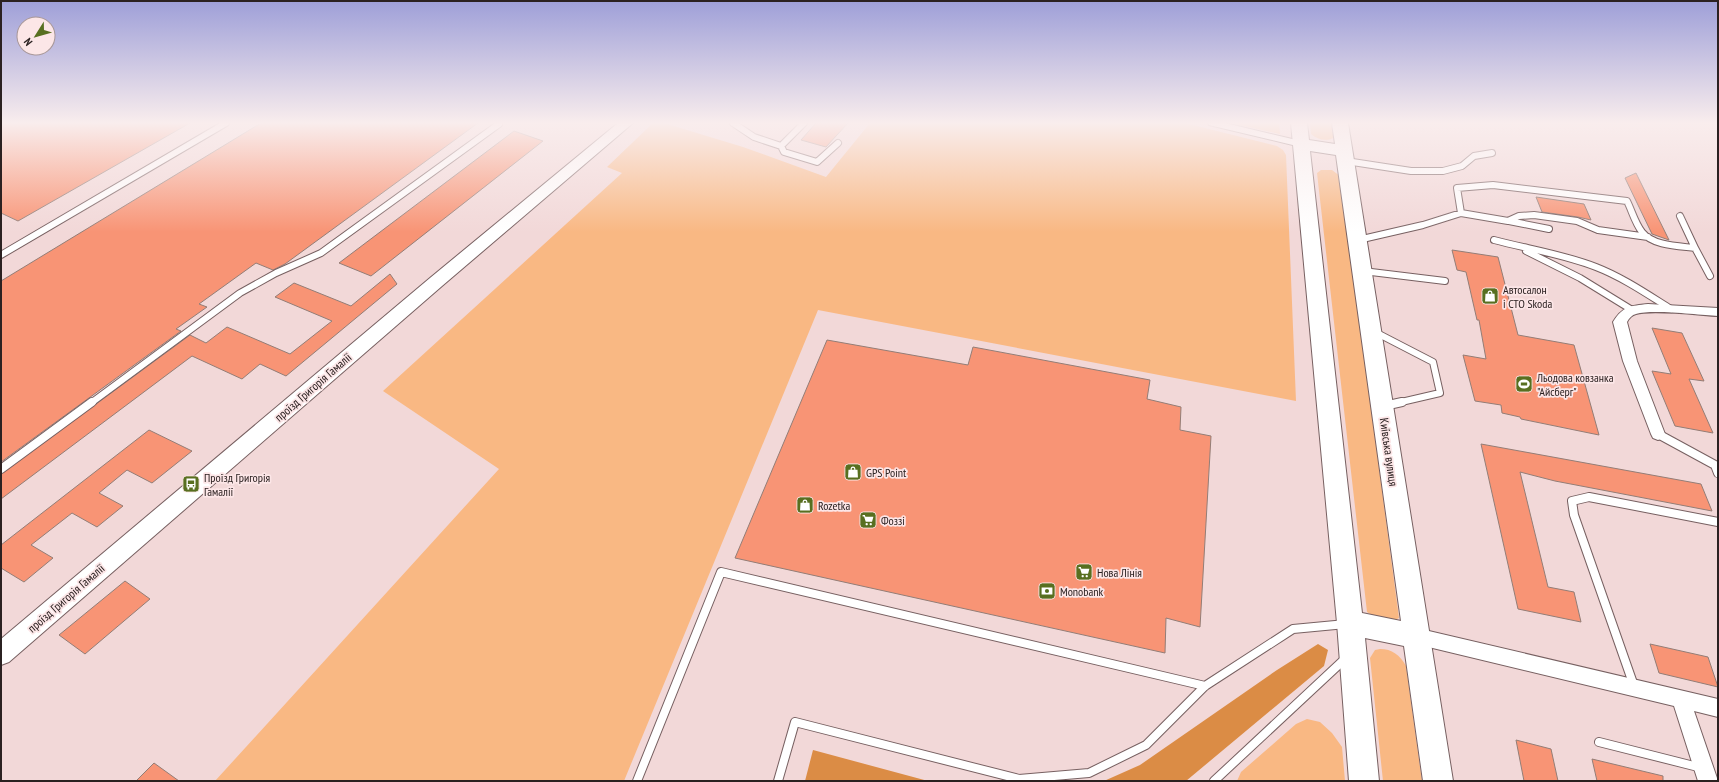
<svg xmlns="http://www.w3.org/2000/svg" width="1719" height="782" viewBox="0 0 1719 782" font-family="'PT Sans Narrow',sans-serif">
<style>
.green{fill:#f9b883}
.forest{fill:#db8c45}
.building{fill:#f89475;stroke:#937d76}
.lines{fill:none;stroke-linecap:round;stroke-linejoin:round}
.lane-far1-casing{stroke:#776061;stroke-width:8}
.lane-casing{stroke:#776061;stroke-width:10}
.street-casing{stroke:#776061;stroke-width:2}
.secondary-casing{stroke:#776061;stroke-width:2}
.primary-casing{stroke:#776061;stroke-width:2}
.lane-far1{stroke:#fff;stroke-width:6}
.lane{stroke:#fff;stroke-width:8}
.street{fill:#fff;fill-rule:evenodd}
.secondary{fill:#fff;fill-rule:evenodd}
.primary{fill:#fff;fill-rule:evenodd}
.labels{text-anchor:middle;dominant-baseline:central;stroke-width:3.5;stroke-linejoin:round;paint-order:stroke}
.poi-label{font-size:12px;fill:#2b2121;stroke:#fce6e7;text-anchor:start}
.street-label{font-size:12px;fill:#2b2121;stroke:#fce6e7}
</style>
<rect width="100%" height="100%" fill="#f2d8d8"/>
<path class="green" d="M653,123H664L743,147L826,177L870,123H1185L1277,146L1283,150L1286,155L1296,401L818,310L624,781H215L499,469L383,391L622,173L607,167Z
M1231,123H1279L1280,134Z
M1310,123H1333L1335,137C1327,142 1318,140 1311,134Z
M1321,170H1332L1340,176L1399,618C1390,623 1375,618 1367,612L1317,173Z
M1380,649C1392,649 1400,655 1406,666L1422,781H1383L1370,658L1375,650Z
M1307,719L1320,722L1332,733L1342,747L1345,781H1237L1241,772L1296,724Z"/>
<path class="forest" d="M1318,644L1328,650L1324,666L1186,781H1104L1140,765L1277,670Z
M813,750L928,781H805Z"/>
<path class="building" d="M1,123H190L18,221L1,213Z
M261,123H478L285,264L273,270L256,263L199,304L207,307L176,329L181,331L1,462V281Z
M816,123H848L826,147L801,140Z
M514,131L543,141L371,276L339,263Z
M1636,173L1669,240L1652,234L1625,178Z
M1536,197L1584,204L1591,220L1578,217L1542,212Z
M1452,250L1498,257L1518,335L1574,345L1599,435L1521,419L1520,417L1502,413L1501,405L1475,401L1463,355L1486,359L1479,320H1477L1466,272L1457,270Z
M390,274L397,284L286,376L260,364L242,379L192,356L1,499V474L190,335L206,343L227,327L290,354L332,321L275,297L294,283L351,306Z
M1652,328L1682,333L1704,381L1689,379L1713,433L1675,426L1652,371L1671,374Z
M827,340L968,365L973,347L1150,380L1147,399L1181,407L1180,430L1211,436L1200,627L1166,618L1165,653L735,558Z
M149,430L192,451L152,483L127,470L99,493L123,506L97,527L72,513L31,545L53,558L24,582L1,568V545Z
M1481,444L1701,484L1712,511L1555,481L1520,472L1548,587L1574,592L1581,622L1518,609Z
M125,581L150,599L85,654L59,635Z
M1650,644L1708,657L1718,687L1659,673Z
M1516,740L1551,749L1558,781H1524Z
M1592,759L1663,776V781H1597Z
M154,763L179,781H136Z"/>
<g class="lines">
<g class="lane-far1-casing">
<path id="lane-far1" d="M733,123L754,137L781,146L784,152L817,162L838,143
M781,146L804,123
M1346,161L1411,171H1443L1462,166L1474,156L1492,153
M1461,213L1508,221L1519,216L1534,215L1577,221L1598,230L1648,237
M1509,221L1549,229
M1358,240L1423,225L1461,213L1457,188L1493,185L1627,201C1632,211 1635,223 1642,232C1653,246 1679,246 1695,248L1680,216
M1494,240C1528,249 1563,254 1596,267C1622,277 1647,294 1671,309
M1695,248L1710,276
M1526,251L1580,278L1632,310
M1,255L226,123
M1363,271L1445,281
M1373,331L1433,362L1440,393L1397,403
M91,403L240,293L276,273L321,253L499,124"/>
</g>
<g class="lane-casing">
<path id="lane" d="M1384,406L1402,402
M1658,434L1715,465L1718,473
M1,469L92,402
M1634,686L1574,515L1572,501L1589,497L1718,522
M1599,742L1702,768
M637,781L721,572L1205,686
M778,781L795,722L1019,779L1089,773L1146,745L1205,686L1293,629L1346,624
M1214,781L1347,657"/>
</g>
<g class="street-casing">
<path id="street" d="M1208,123H1225L1305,142L1306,144L1301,147L1209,125Z
M1648,304L1718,308V316C1699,315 1652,309 1636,314C1632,315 1629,318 1627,322L1637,361L1665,434L1663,438L1658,440L1653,438L1651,434L1623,361L1613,322C1623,306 1630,306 1648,304Z
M1416,628L1718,699V717L1694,711L1718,781H1698L1674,706L1416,644L1410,642L1407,636L1410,630Z"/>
</g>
<g class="secondary-casing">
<path id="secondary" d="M618,123H633L442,286L9,662L1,665V639L430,278Z"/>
</g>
<g class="primary-casing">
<path id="primary" d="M1291,123H1307L1309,140L1335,144L1332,123H1348L1453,781H1423L1404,646L1365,638L1379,781H1349L1337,623ZM1310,151L1336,155L1401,621L1362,613Z"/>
</g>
<use href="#lane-far1" class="lane-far1"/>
<use href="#lane" class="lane"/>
<use href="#street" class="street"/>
<use href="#secondary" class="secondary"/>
<use href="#primary" class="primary"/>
</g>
<linearGradient id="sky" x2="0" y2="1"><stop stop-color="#9e9fd8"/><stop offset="0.53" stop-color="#f9eded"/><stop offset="1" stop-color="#f9eded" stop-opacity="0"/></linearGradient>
<rect width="1719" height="232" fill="url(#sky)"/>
<defs>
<g id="shop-square" transform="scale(0.9)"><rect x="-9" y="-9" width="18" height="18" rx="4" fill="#586f20" stroke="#fce6e7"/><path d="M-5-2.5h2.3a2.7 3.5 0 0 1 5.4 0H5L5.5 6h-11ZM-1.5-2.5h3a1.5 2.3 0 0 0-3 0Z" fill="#fff"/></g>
<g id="stadium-square" transform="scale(0.9)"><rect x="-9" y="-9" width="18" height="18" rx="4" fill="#586f20" stroke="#fce6e7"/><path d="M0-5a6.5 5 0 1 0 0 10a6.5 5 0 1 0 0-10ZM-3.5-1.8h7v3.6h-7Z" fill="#fff"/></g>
<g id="bus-square" transform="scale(0.9)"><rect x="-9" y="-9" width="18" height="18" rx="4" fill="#586f20" stroke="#fce6e7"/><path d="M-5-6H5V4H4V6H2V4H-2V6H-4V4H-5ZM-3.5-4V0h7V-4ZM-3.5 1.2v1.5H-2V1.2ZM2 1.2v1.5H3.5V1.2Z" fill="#fff"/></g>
<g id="supermarket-square" transform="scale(0.9)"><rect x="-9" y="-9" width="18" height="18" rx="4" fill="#586f20" stroke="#fce6e7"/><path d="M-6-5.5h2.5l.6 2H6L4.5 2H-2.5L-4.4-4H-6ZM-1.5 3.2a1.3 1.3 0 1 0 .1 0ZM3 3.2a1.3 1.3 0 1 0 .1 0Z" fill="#fff"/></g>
<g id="bank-square" transform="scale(0.9)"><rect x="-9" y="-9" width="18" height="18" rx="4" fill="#586f20" stroke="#fce6e7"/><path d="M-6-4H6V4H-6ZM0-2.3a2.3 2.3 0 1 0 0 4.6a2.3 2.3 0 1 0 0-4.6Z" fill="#fff"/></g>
</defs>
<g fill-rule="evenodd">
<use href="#shop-square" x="1490" y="296"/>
<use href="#stadium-square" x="1524" y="384"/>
<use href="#shop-square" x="853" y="472"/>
<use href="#bus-square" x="191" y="484"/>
<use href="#shop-square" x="805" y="505"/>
<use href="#supermarket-square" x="868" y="520"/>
<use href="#supermarket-square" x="1084" y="572"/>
<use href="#bank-square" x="1047" y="591"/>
</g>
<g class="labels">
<g class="poi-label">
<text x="1503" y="289">Автосалон<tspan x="1503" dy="14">і СТО Skoda</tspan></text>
<text x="1537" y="377">Льодова ковзанка<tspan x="1537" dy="14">"Айсберг"</tspan></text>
<text x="866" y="472">GPS Point</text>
<text x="204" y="477">Проїзд Григорія<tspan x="204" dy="14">Гамалії</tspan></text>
<text x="818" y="505">Rozetka</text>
<text x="881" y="520">Фоззі</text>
<text x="1097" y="572">Нова Лінія</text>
<text x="1060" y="591">Monobank</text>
</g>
<g class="street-label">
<text transform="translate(313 387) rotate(-41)">проїзд Григорія Гамалії</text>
<text transform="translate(1389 452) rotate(82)">Київська вулиця</text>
<text transform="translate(66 598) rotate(-41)">проїзд Григорія Гамалії</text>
</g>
</g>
<rect width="1719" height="782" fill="none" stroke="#2b2121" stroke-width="4"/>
<g transform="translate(36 36) rotate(233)"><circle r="19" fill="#fce6e7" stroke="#a89798"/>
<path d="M0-3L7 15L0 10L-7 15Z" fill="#586f20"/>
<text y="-6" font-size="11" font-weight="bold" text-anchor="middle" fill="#2b2121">N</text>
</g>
</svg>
